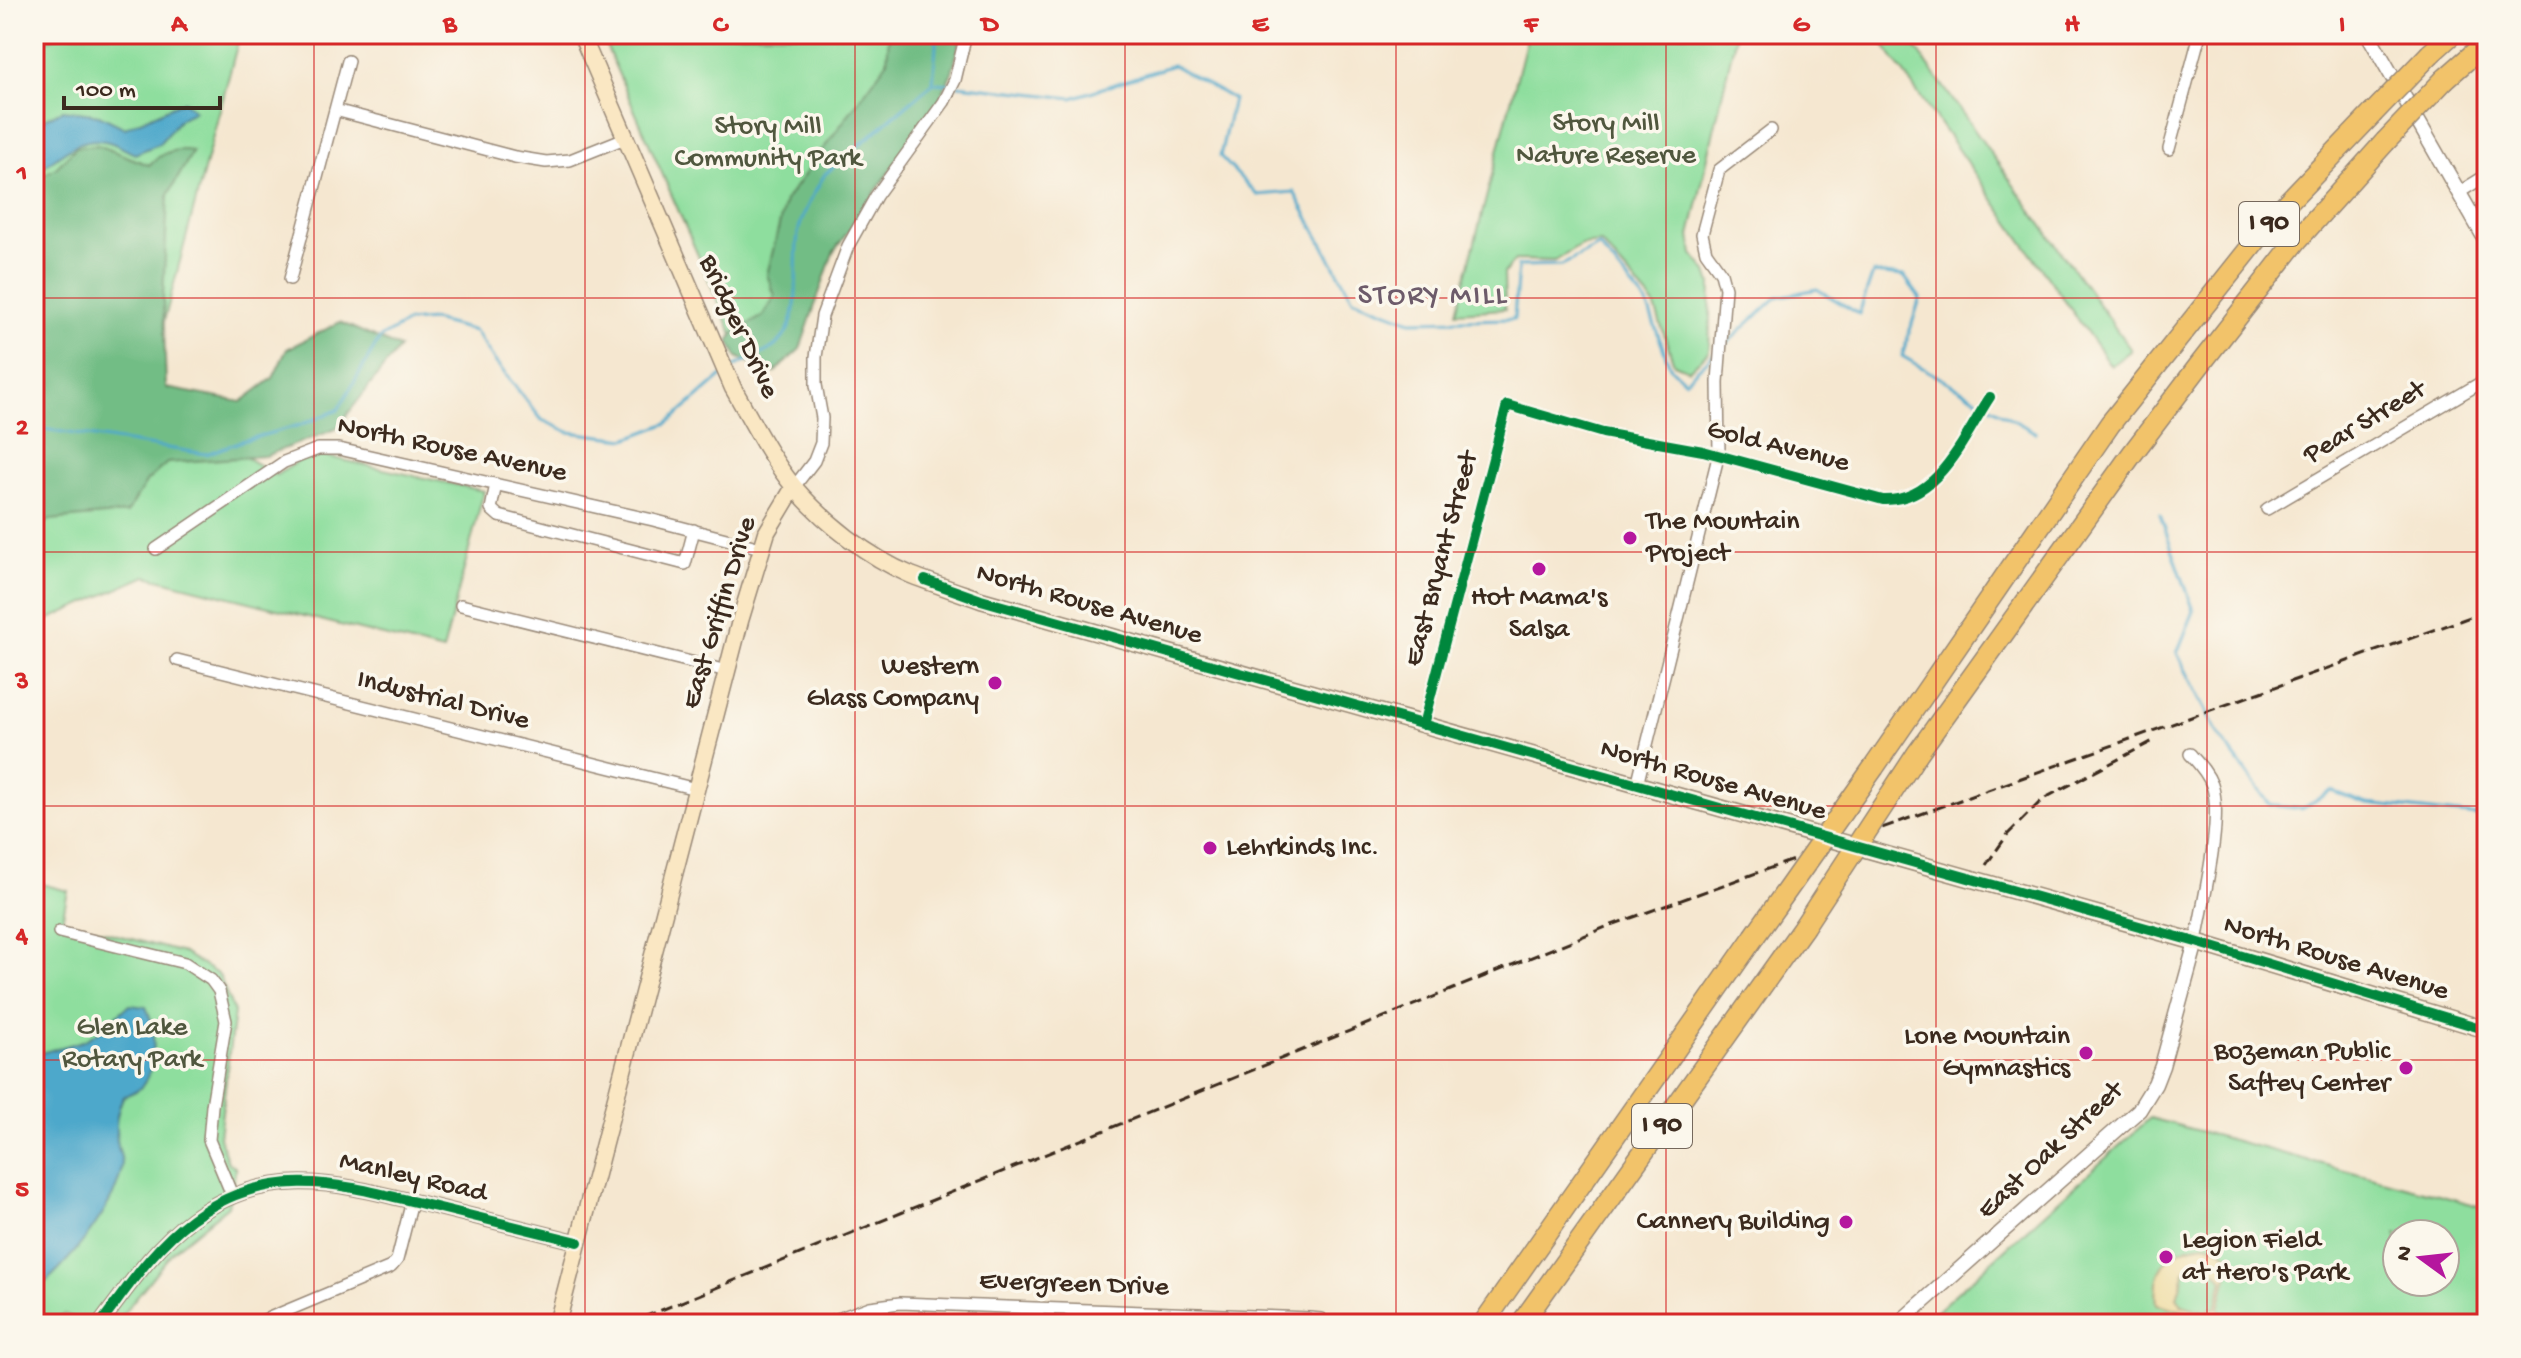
<svg xmlns="http://www.w3.org/2000/svg" width="2521" height="1358" viewBox="0 0 2521 1358" font-family="'Gochi Hand',sans-serif">
<style>
.green{fill:#8ede9e;stroke:#64845e;stroke-width:2;fill-rule:evenodd}
.forest{fill:#72bd85;stroke:#567452;stroke-width:2}
.sand{fill:#eeda9e;stroke:#94825e;stroke-width:2;fill-rule:evenodd}
.water{fill:#4da8cb;stroke:#446974;stroke-width:2}
.lines{fill:none;stroke-linecap:round;stroke-linejoin:round}
.stream{stroke:#4da8cb;stroke-width:3}
.minor-casing{stroke:#988877;stroke-width:14}
.tertiary-casing{stroke:#988877;stroke-width:17}
.secondary-casing{stroke:#988877;stroke-width:19}
.motorway-casing{stroke:#988877;stroke-width:23}
.minor{stroke:#fff;stroke-width:11}
.tertiary{stroke:#fff;stroke-width:14}
.secondary{stroke:#fae7c3;stroke-width:16}
.motorway{stroke:#f2c36a;stroke-width:20}
.rail{stroke:#3b2a1e;stroke-width:3;stroke-dasharray:12 6;stroke-linecap:butt}
.motorway-bridge-casing{stroke:#988877;stroke-width:23;stroke-linecap:butt}
.motorway-bridge{stroke:#f2c36a;stroke-width:20}
.cycleway-casing{stroke:#fbf7ec;stroke-width:15}
.cycleway{stroke:#00873e;stroke-width:10}
.grid{fill:none;stroke:#d62828;stroke-width:2;stroke-opacity:0.55}
.poi-dot{fill:#b5179e;stroke:#fbf7ec;stroke-width:3}
.labels{text-anchor:middle;dominant-baseline:central;stroke-width:7;stroke-linejoin:round;paint-order:stroke}
.shield{fill:#fbf7ec;stroke:#75685c;stroke-width:2}
.shield-label{font-size:26px;font-weight:bold;fill:#3b2a1e}
.park-label{font-size:28px;fill:#50573e;stroke:#fbf7ec}
.street-label{font-size:28px;fill:#3b2a1e;stroke:#fbf7ec}
.poi-label{font-size:28px;fill:#3b2a1e;stroke:#fbf7ec;text-anchor:end}
.neighbourhood-label{font-size:30px;letter-spacing:2px;fill:#6d5b6a;stroke:#fbf7ec}
.neatline{fill:none;stroke:#d62828;stroke-width:3}
.grid-label{font-size:26px;text-anchor:middle;font-weight:bold;fill:#d62828}
</style>
<rect width="100%" height="100%" fill="#fbf7ec"/>
<filter id="ink" filterUnits="userSpaceOnUse"><feTurbulence type="fractalNoise" baseFrequency=".0125" numOctaves="2"/><feDisplacementMap in="SourceGraphic" scale="16" xChannelSelector="R" yChannelSelector="G"/><feConvolveMatrix kernelMatrix="1 2 1 2 8 2 1 2 1" color-interpolation-filters="sRGB"/></filter>
<filter id="wash" filterUnits="userSpaceOnUse"><feTurbulence type="fractalNoise" baseFrequency=".006" numOctaves="4" result="noise"/><feDisplacementMap in="SourceGraphic" scale="32" xChannelSelector="R" yChannelSelector="G"/><feGaussianBlur stdDeviation="1.8" result="paint"/><feColorMatrix in="noise" values="0 0 0 0 0 0 0 0 0 0 0 0 0 0 0 0 0 1.4 0 .05"/><feComposite in="paint" operator="in"/></filter>
<g filter="url(#wash)">
<rect width="100%" height="100%" fill="#f5e7d0"/>
<path class="green" d="M65,34H240L144,397L276,475L301,460L324,456L484,491L443,651L146,576L34,626V44Z
M601,34H954L937,95L739,349Z
M1528,34H1736L1690,236L1693,254L1707,272L1711,284L1709,351L1689,370L1674,364L1654,304L1601,243L1581,245L1555,261L1515,260L1504,273L1505,309L1457,312Z
M1876,34H1906L2131,350L2111,366Z
M34,882L68,891L62,920L183,953L219,975L234,1012L219,1137L228,1162L236,1168L228,1206L174,1250L115,1324H80L78,1320L64,1314L41,1324H34Z
M2150,1118L2487,1208V1324H1922ZM2397,1234H2445V1282H2397Z"/>
<path class="forest" d="M889,34H962L952,72L940,99L833,253L800,349L774,373L737,357L729,341L735,332L763,316L775,296L767,275L785,201L887,62Z
M98,145L149,165C162,152 175,148 193,151L168,195L163,297L166,388L241,402L273,378L287,349L340,322L399,348L336,429L265,456L167,463L147,481L127,513L50,520L34,530V181L57,167L76,147Z"/>
<path class="sand" d="M2205,1244L2220,1248L2232,1257L2219,1308L2222,1312L2217,1322L2208,1321L2207,1317L2157,1304C2153,1267 2168,1248 2205,1244ZM2191,1265L2218,1273L2223,1280L2216,1308H2210L2207,1312L2182,1305L2177,1297L2185,1270Z"/>
<path class="water" d="M184,101L195,111L180,119L159,144L135,154C125,150 114,142 104,141C76,135 57,161 34,172V124L63,110L99,115L125,128Z
M129,1005L146,1007C156,1027 158,1070 140,1088C137,1092 128,1094 123,1097C116,1114 114,1127 118,1146C119,1151 122,1159 122,1164C120,1202 64,1271 34,1291V1055L83,1041L100,1031Z"/>
<g class="lines">
<path class="stream" d="M933,83L951,84
M958,85L1072,98L1173,65L1233,99L1220,156L1257,195L1294,192L1353,299L1411,321L1514,319L1518,266L1562,265L1599,246L1647,304L1670,367L1685,381L1715,353
M1724,346L1777,297L1817,289L1859,314L1873,273L1904,276L1920,298L1902,356L2036,433
M731,369C747,358 771,354 783,338C805,308 791,263 799,229C804,210 815,191 825,174L933,83L937,34
M34,432L43,429L206,454L242,441L300,425L338,410L380,338L408,322L433,320L475,331L494,360L542,420L569,432L626,439L668,423L722,376
M2160,515L2194,611L2177,653L2218,734L2270,805L2301,809L2331,791L2367,804L2487,817"/>
</g>
</g>
<g filter="url(#ink)">
<g class="lines">
<g class="minor-casing">
<path id="minor" d="M335,110L515,157L546,162L570,160L625,138
M2169,149L2200,34
M2458,193L2487,175
M290,279L348,61
M496,484L491,509L499,516L685,564L694,530
M794,487L814,461L821,443L822,418L816,385V357L822,316L848,246L876,196L944,102L955,80L966,34
M2267,509L2487,379
M156,549L284,462L318,449H339L653,520L761,548
M461,605L727,671
M177,660L696,789
M1423,725L1507,405L1603,433L1703,451L1883,500C1939,502 1964,436 1990,397
M2190,754C2198,763 2207,772 2212,785C2224,818 2202,905 2196,942
M1637,785L1719,453L1718,382L1725,288L1721,273L1706,252L1702,234L1719,170L1771,130
M59,932L185,963L211,980L219,991L226,1021L212,1106L209,1140L232,1195
M255,1324L391,1267L397,1260L412,1201
M824,1324L870,1307L900,1303L1309,1318L1321,1319V1324"/>
</g>
<g class="tertiary-casing">
<path id="tertiary" d="M2368,34L2487,242
M100,1324C128,1287 154,1247 192,1219C274,1160 347,1186 436,1207C483,1219 531,1230 578,1242
M1898,1324L2139,1110L2155,1084L2162,1066L2196,942"/>
</g>
<g class="secondary-casing">
<path id="secondary" d="M581,34L733,388C752,421 770,458 794,487C825,523 868,557 911,575C934,584 958,592 981,600L2196,942L2487,1030
M557,1324L740,621L767,532L794,487"/>
</g>
<g class="motorway-casing">
<path id="motorway" d="M2430,54L2452,34
M2445,79L2487,42
M1917,754L2132,454L2198,367L2298,239L2385,142
M1874,767L2110,424L2282,208L2372,114
M1483,1324L1754,937
M1521,1324L1803,928"/>
</g>
<use href="#minor" class="minor"/>
<use href="#tertiary" class="tertiary"/>
<use href="#secondary" class="secondary"/>
<use href="#motorway" class="motorway"/>
<path class="rail" d="M1986,865L2008,834L2043,799L2153,741
M627,1324L1606,927L2487,611"/>
<g class="motorway-bridge-casing">
<path id="motorway-bridge" d="M2372,114L2430,54
M2385,142L2445,79
M1803,928L1917,754
M1754,937L1874,767"/>
</g>
<use href="#motorway-bridge" class="motorway-bridge"/>
<g class="cycleway-casing">
<path id="cycleway" d="M925,580L981,600L2196,942L2487,1030
M1423,725L1507,405L1603,433L1703,451L1883,500C1939,502 1964,436 1990,397
M100,1324C128,1287 154,1247 192,1219C274,1160 347,1186 436,1207C483,1219 531,1230 578,1242"/>
</g>
<use href="#cycleway" class="cycleway"/>
</g>
</g>
<path class="grid" d="M314,34V1324M585,34V1324M855,34V1324M1125,34V1324M1396,34V1324M1666,34V1324M1936,34V1324M2207,34V1324M34,298H2487M34,552H2487M34,806H2487M34,1060H2487"/>
<g class="poi-dot">
<circle cx="1630" cy="538" r="8"/>
<circle cx="1539" cy="569" r="8"/>
<circle cx="995" cy="683" r="8"/>
<circle cx="1210" cy="848" r="8"/>
<circle cx="2086" cy="1053" r="8"/>
<circle cx="2406" cy="1068" r="8"/>
<circle cx="1846" cy="1222" r="8"/>
<circle cx="2166" cy="1257" r="8"/>
</g>
<g class="labels">
<g class="shield">
<rect x="2239" y="202" width="60" height="44" rx="6"/>
<rect x="1632" y="1104" width="60" height="44" rx="6"/>
</g>
<g class="shield-label">
<text x="2269" y="224">I 90</text>
<text x="1662" y="1126">I 90</text>
</g>
<g class="park-label">
<text x="1606" y="124">Story Mill<tspan x="1606" dy="32">Nature Reserve</tspan></text>
<text x="768" y="127">Story Mill<tspan x="768" dy="32">Community Park</tspan></text>
<text x="132" y="1028">Glen Lake<tspan x="132" dy="32">Rotary Park</tspan></text>
</g>
<g class="street-label">
<text transform="translate(738 327) rotate(65)">Bridger Drive</text>
<text transform="translate(2365 423) rotate(-31)">Pear Street</text>
<text transform="translate(1778 447) rotate(14)">Gold Avenue</text>
<text transform="translate(452 450) rotate(12)">North Rouse Avenue</text>
<text transform="translate(1442 559) rotate(-75)">East Bryant Street</text>
<text transform="translate(1089 605) rotate(16)">North Rouse Avenue</text>
<text transform="translate(720 613) rotate(-73)">East Griffin Drive</text>
<text transform="translate(443 701) rotate(14)">Industrial Drive</text>
<text transform="translate(1713 781) rotate(16)">North Rouse Avenue</text>
<text transform="translate(2336 959) rotate(17)">North Rouse Avenue</text>
<text transform="translate(2051 1151) rotate(-43)">East Oak Street</text>
<text transform="translate(413 1178) rotate(13)">Manley Road</text>
<text transform="translate(1074 1285) rotate(2)">Evergreen Drive</text>
</g>
<g class="poi-label">
<text x="1646" y="522" text-anchor="start">The Mountain<tspan x="1646" dy="32">Project</tspan></text>
<text x="1539" y="598" text-anchor="middle">Hot Mama's<tspan x="1539" dy="32">Salsa</tspan></text>
<text x="979" y="667">Western<tspan x="979" dy="32">Glass Company</tspan></text>
<text x="1226" y="848" text-anchor="start">Lehrkinds Inc.</text>
<text x="2070" y="1037">Lone Mountain<tspan x="2070" dy="32">Gymnastics</tspan></text>
<text x="2390" y="1052">Bozeman Public<tspan x="2390" dy="32">Saftey Center</tspan></text>
<text x="1830" y="1222">Cannery Building</text>
<text x="2182" y="1241" text-anchor="start">Legion Field<tspan x="2182" dy="32">at Hero's Park</tspan></text>
</g>
<g class="neighbourhood-label">
<text x="1433" y="297">STORY MILL</text>
</g>
</g>
<rect width="2521" height="1358" fill="none" stroke="#fbf7ec" stroke-width="88"/>
<g transform="translate(2421 1258) rotate(285)"><circle r="38" fill="#fbf7ec" stroke="#aea59a" stroke-width="2"/>
<path d="M0-6L14 30L0 20L-14 30Z" fill="#b5179e"/>
<text y="-12" font-size="22" font-weight="bold" text-anchor="middle" fill="#3b2a1e">N</text>
</g>
<path d="M64 96v12h156v-12" fill="none" stroke="#3b2a1e" stroke-width="4"/>
<text x="76" y="96" font-size="24" fill="#3b2a1e" stroke="#fbf7ec" stroke-width="6" paint-order="stroke">100 m</text>
<rect x="44" y="44" width="2433" height="1270" class="neatline"/>
<g class="grid-label">
<text x="179" y="31">A</text>
<text x="450" y="31">B</text>
<text x="720" y="31">C</text>
<text x="990" y="31">D</text>
<text x="1260" y="31">E</text>
<text x="1531" y="31">F</text>
<text x="1801" y="31">G</text>
<text x="2072" y="31">H</text>
<text x="2342" y="31">I</text>
<text x="22" y="180">1</text>
<text x="22" y="434">2</text>
<text x="22" y="688">3</text>
<text x="22" y="942">4</text>
<text x="22" y="1196">5</text>
</g>
</svg>
